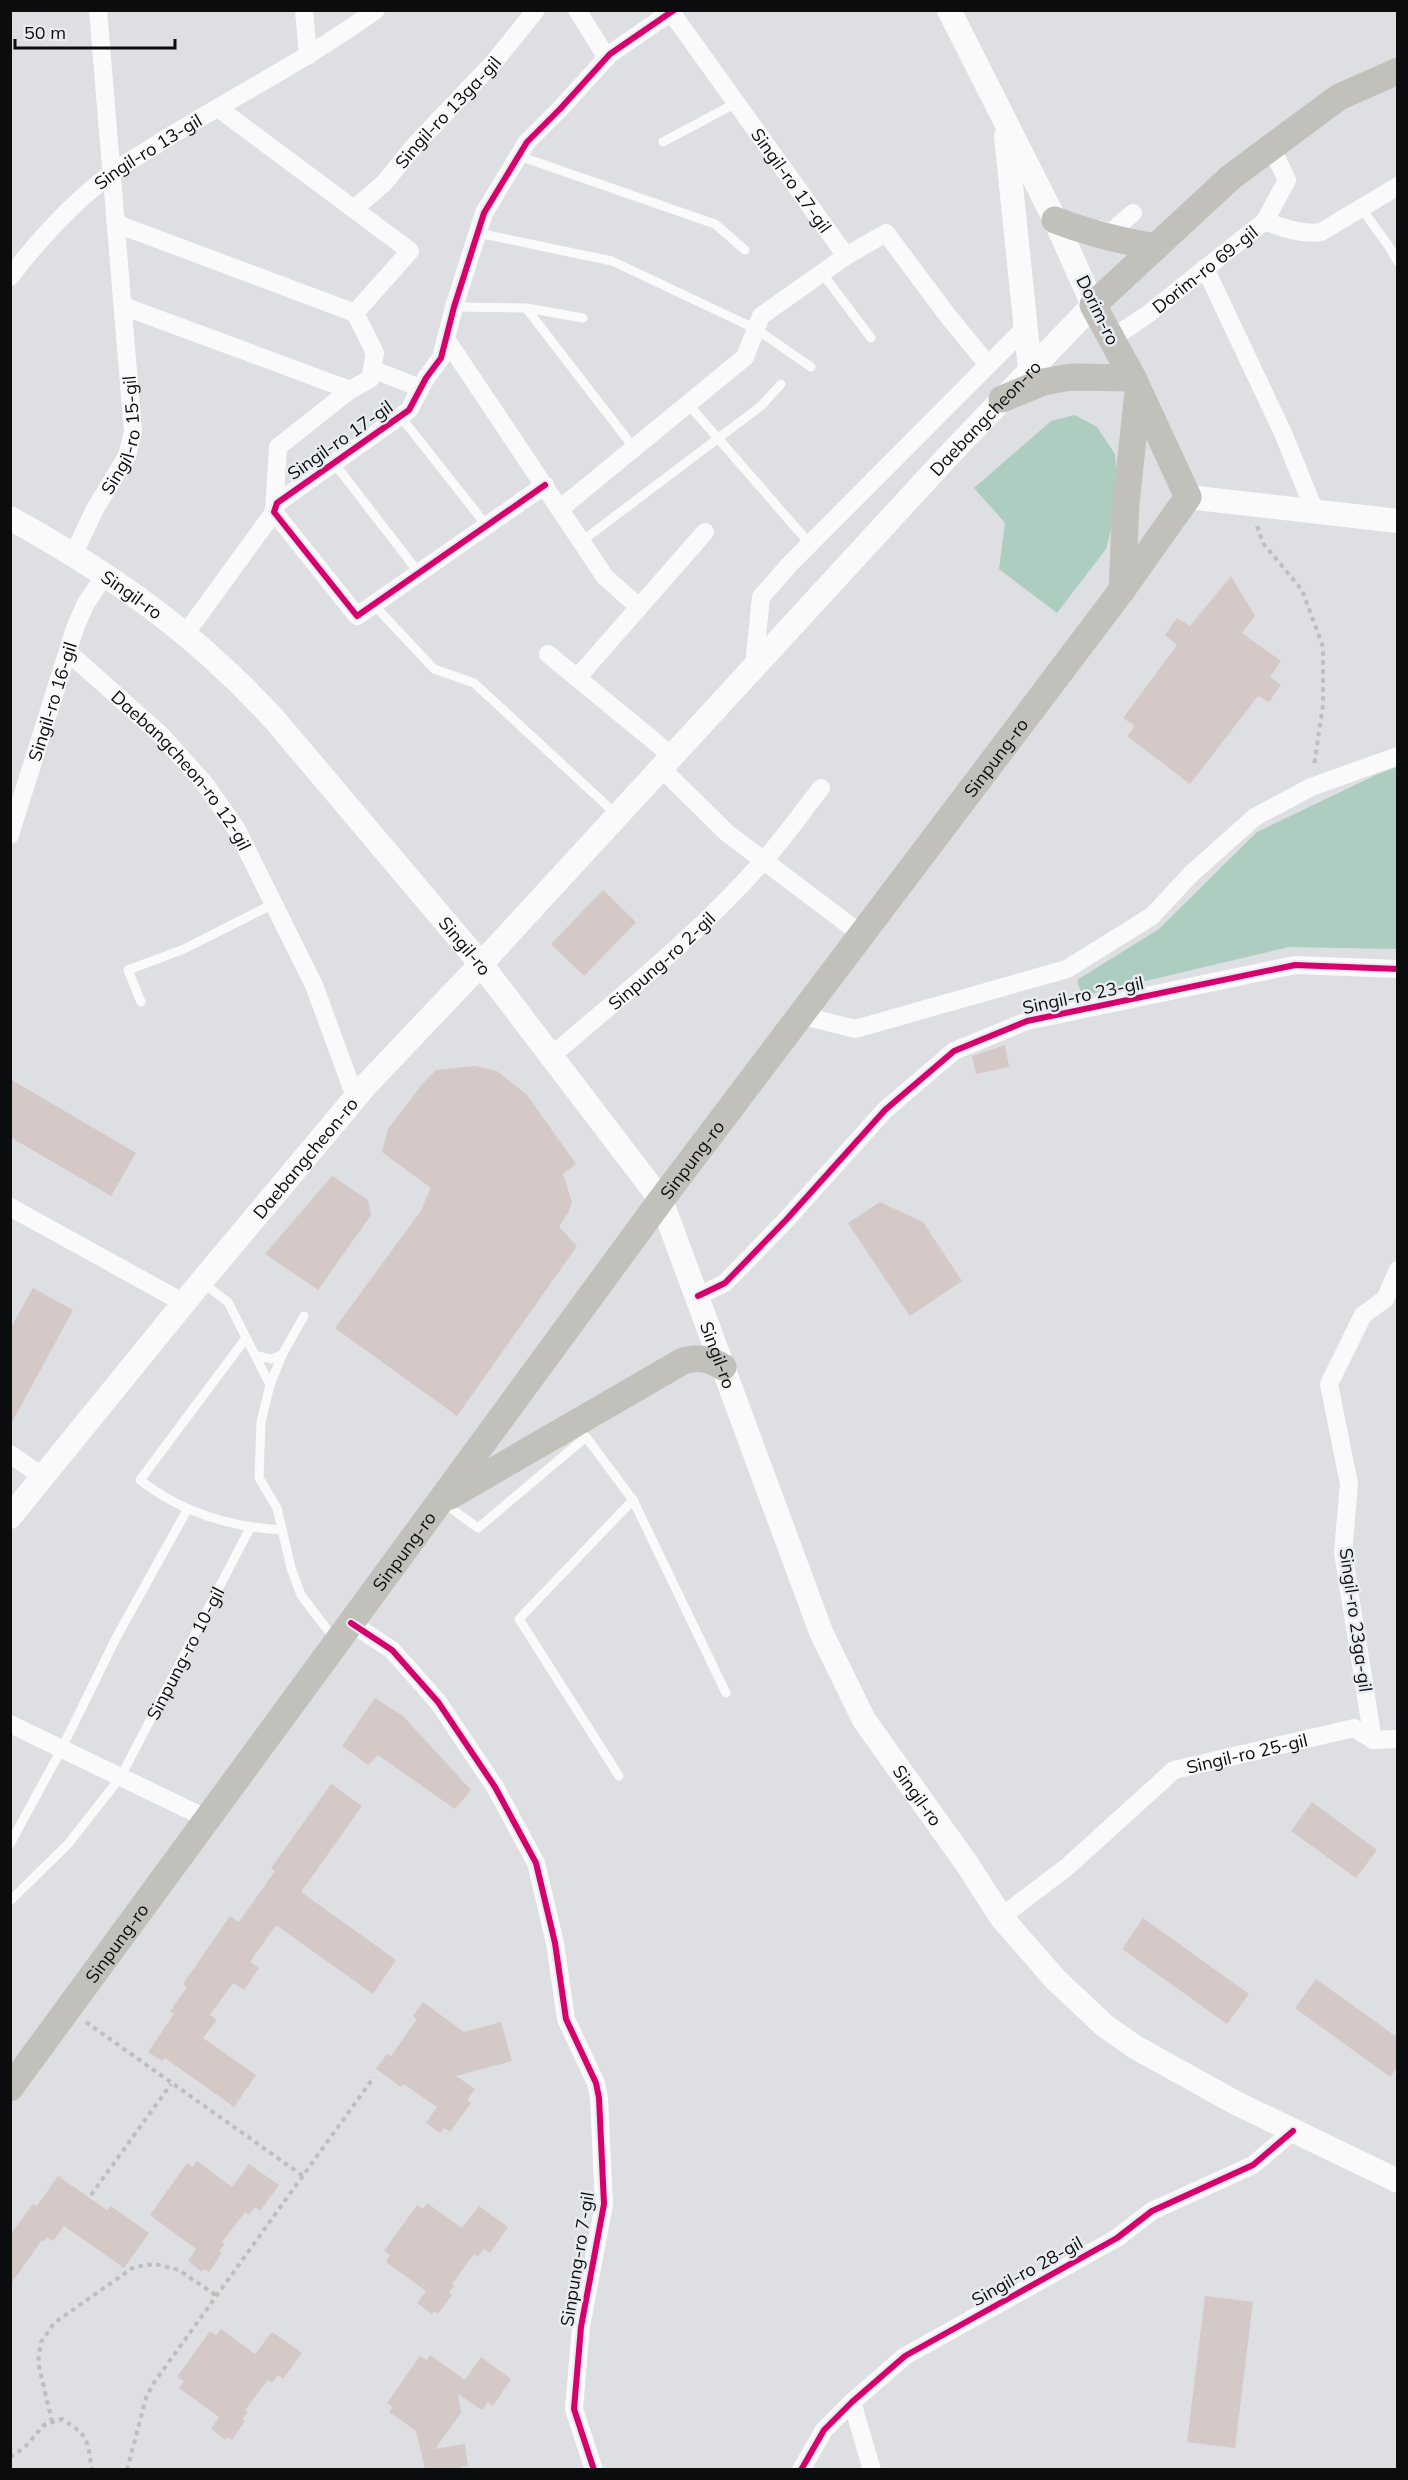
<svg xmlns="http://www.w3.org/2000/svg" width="1408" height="2480" viewBox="0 0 1408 2480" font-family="Mulish,sans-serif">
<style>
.green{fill:#adcdc0}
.building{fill:#d4c9c7}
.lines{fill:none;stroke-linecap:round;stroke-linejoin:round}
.path{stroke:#bdbebe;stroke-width:4;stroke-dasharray:4.5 4.5;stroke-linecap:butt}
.lane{stroke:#fafafb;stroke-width:9}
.street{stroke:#fafafb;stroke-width:18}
.secondary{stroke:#fafafb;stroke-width:24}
.primary{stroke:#c2c0bb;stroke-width:27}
.cycleway-casing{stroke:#e8ecf1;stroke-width:10}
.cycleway{stroke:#d6006c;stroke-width:6}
.labels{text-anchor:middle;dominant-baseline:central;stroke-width:5;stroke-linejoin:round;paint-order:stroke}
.street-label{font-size:18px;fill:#0a0c0d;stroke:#e8ecf1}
</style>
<rect width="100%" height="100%" fill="#dddfe2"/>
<path class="green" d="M1075,415L1097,427L1115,454L1119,500L1106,549L1057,613L999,569L1005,523L974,488L1051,421Z
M1397,767V949L1289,947L1082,996L1077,980L1159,929L1257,832L1378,774Z"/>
<path class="building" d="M1231,576L1255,616L1242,633L1281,661L1270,677L1281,685L1269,702L1258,696L1190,784L1127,736L1135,726L1123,718L1177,645L1165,635L1177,618L1190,626Z
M603,890L636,922L584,976L551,944Z
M1005,1045L1009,1067L976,1074L972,1056Z
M475,1066L497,1071L527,1095L576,1164L563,1174L572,1202L569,1211L559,1227L577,1246L457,1416L335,1328L420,1212L431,1188L382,1152L388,1129L423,1083L436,1070Z
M10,1079L136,1153L111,1196L10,1137Z
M332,1176L368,1200L371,1215L318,1290L265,1254Z
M880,1202L923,1222L962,1281L910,1316L848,1223Z
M33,1288L73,1310L10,1426V1329Z
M375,1698L403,1716L471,1790L455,1809L378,1755L368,1765L342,1746Z
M331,1784L362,1806L301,1892L396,1960L373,1994L276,1925L250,1962L259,1968L244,1990L233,1983L210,2015L217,2020L203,2038L256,2075L234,2107L165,2058L162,2061L148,2052L174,2014L170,2011L187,1987L183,1984L230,1916L239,1922L275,1871L271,1868Z
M1312,1802L1377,1850L1356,1878L1291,1831Z
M1143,1918L1249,1994L1227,2024L1122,1949Z
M1316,1979L1398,2038V2066L1390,2077L1295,2008Z
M423,2002L464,2032L501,2022L512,2061L456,2076L475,2089L467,2100L471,2103L450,2132L444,2128L440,2133L426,2123L437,2107L404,2084L401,2087L376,2069L387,2054L391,2056L417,2019L413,2016Z
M197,2161L232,2187L249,2164L279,2185L260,2211L255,2207L249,2215L245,2212L222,2242L225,2244L219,2251L222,2253L209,2272L204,2269L202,2272L188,2261L196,2249L150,2215L187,2163L193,2167Z
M58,2176L107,2210L111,2206L149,2233L124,2268L64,2226L53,2241L47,2237L44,2241L42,2240L10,2285V2235L33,2204L37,2206Z
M427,2203L462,2228L479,2206L508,2227L490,2253L484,2249L478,2257L474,2254L452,2284L454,2286L449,2293L452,2295L438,2314L434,2311L432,2314L417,2303L426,2291L386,2262L390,2255L384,2251L417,2205L423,2209Z
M1205,2296L1253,2302L1235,2448L1187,2442Z
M221,2329L255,2354L272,2332L302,2353L283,2379L278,2375L272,2383L268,2380L245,2410L248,2412L242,2419L245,2421L232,2440L227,2437L225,2440L211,2429L219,2417L179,2388L184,2381L177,2377L210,2331L216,2335Z
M430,2355L465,2380L481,2357L511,2379L493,2406L488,2402L482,2410L458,2394L461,2413L435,2449L465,2444L468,2466L461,2467L462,2469H425L416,2431L389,2412L393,2407L387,2403L420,2356L427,2360Z"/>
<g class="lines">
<path class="path" d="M1257,526L1263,543L1302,590L1323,647V705L1314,766
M86,2022L303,2176
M91,2195L171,2084
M52,2422L38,2362L41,2342L54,2323L134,2267L155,2264L179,2270L217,2296
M10,2457L24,2448L44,2425L62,2419C89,2436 87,2439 92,2470
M127,2470L146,2398L153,2384L374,2077"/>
<g class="lane">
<path d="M663,142L736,103"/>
<path d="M519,156L715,224L745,250"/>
<path d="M1361,208L1388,245L1398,262"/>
<path d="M478,233L612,261L756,329L811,367"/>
<path d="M822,273L871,338"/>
<path d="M454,307L526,308L583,318"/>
<path d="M526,308L634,448"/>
<path d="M688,404L810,544"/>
<path d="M400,416L487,526"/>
<path d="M334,463L419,573"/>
<path d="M582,541L761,406L781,384"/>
<path d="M374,605L434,669L474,683L616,814"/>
<path d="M141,1002L128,970L184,949L273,904"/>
<path d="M201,1282L228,1302L270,1385L261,1422L259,1478L277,1508L291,1568L301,1595L336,1641"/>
<path d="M246,1338L140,1480C182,1513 230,1527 282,1530"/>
<path d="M255,1355L271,1359L282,1355"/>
<path d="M270,1385L282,1355L304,1316"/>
<path d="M442,1502L478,1528L586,1437L633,1500"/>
<path d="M619,1776L519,1619L633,1500L726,1693"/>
<path d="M10,1844L61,1750L116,1638L187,1510"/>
<path id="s1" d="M10,1901L68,1844L120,1778L250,1528"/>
</g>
<g class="street">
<path d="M304,10L308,56"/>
<path d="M577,10L607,58"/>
<path id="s2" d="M671,12L846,256"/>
<path d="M218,108L410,251L355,313"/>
<path id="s3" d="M354,209L384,183L415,145L494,62L536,10"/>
<path d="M1265,221C1282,228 1302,235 1321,232L1398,186"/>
<path d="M117,224L355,313"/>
<path d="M1098,229L1111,232L1133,213"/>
<path d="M1205,268L1283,433L1315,512"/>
<path id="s4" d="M10,277C40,238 73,202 112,173C128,161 146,152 162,141C233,97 308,59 376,10"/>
<path d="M123,306L350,390"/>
<path d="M446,339L605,577L639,607"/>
<path id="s5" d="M1111,339L1148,314L1265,221L1287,180L1271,147"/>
<path d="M372,369L420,388"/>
<path d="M545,485L357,616L274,512L277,503L409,410L426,378L441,358L454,307L484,213L527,142L560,109L610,54L674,10"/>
<path d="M561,508L745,357L761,316L846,256L886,233L948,316L988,365"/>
<path id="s6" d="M74,553L95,509L127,456L133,432L98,10"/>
<path d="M186,633L274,512L278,447L350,390L370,379L375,353L355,313"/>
<path id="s7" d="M68,652L162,736L205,784L237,830L314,985L355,1097"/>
<path d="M548,654L671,755"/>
<path d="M754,666L761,597L789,565L1026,327"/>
<path d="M577,678L705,532"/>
<path d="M660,767L727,833L861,934"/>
<path id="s8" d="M10,835L75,628L86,603L106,574"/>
<path d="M800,1015L855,1029L1067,969L1152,916L1191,874L1255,817L1311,787L1398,756"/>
<path id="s9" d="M551,1056C624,994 701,932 764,860C785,837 802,812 821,788"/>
<path d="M10,1207L184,1303"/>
<path d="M698,1296L725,1283L786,1220L885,1110L954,1051L1027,1021L1295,965L1398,969"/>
<path d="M10,1454L43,1477"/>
<path d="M351,1623L392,1650L438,1702L495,1787L536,1863L555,1943L566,2019L596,2083L599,2098L604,2204L581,2327L574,2409L594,2470"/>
<path d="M10,1724L208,1819"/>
<path d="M1373,1740L1343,1552L1349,1484L1329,1384L1363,1315L1385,1299L1398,1270"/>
<path id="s10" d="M1001,1917L1067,1867L1174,1770L1354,1728L1373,1740L1398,1739"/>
<path d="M852,2402L872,2470"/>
<path d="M801,2470L824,2430L852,2402L905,2356L1117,2238L1152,2211L1253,2165L1293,2131"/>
</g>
<g class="secondary">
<path d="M1006,136L1030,370"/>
<path d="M1188,497L1398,521"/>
<path id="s11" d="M10,518C114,576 193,631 274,719L481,964L661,1200L821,1632L864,1720L967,1864L1001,1917L1055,1979L1105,2026L1135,2047L1236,2103L1398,2181"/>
<path id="s12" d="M10,1517L201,1282L366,1085L481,964L950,454L1093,305L1055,220L949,10"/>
</g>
<g class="primary">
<path d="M1055,220C1088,233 1121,241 1156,247"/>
<path d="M1002,399L1043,382L1071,377L1133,378"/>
<path d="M1122,590L1126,503L1138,392"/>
<path d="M450,1496L683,1361C698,1356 710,1359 723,1367"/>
<path id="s13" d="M10,2088L661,1200L1122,590L1188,497L1133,378L1093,305L1231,177L1339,97L1398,71"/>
</g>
<g class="cycleway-casing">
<path id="cycleway" d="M545,485L357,616L274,512L277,503L409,410L426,378L441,358L454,307L484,213L527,142L560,109L610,54L674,10
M698,1296L725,1283L786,1220L885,1110L954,1051L1027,1021L1295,965L1398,969
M351,1623L392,1650L438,1702L495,1787L536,1863L555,1943L566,2019L596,2083L599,2098L604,2204L581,2327L574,2409L594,2470
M801,2470L824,2430L852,2402L905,2356L1117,2238L1152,2211L1253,2165L1293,2131"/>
</g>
<use href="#cycleway" class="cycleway"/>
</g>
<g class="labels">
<g class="street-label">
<text stroke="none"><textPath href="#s3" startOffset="135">Singil-ro 13ga-gil</textPath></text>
<text stroke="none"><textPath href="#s4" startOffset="188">Singil-ro 13-gil</textPath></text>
<text stroke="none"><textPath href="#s2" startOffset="207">Singil-ro 17-gil</textPath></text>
<text stroke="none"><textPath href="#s5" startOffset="117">Dorim-ro 69-gil</textPath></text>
<text transform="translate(1098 310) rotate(64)">Dorim-ro</text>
<text stroke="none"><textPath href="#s12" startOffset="1470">Daebangcheon-ro</textPath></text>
<text stroke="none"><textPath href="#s6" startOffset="130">Singil-ro 15-gil</textPath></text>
<text transform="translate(340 440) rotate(-35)">Singil-ro 17-gil</text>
<text stroke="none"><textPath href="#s11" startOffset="144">Singil-ro</textPath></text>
<text stroke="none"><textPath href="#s8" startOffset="140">Singil-ro 16-gil</textPath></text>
<text stroke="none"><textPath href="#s13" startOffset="1656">Sinpung-ro</textPath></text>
<text stroke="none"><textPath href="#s7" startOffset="165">Daebangcheon-ro 12-gil</textPath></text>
<text stroke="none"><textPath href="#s11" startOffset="630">Singil-ro</textPath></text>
<text stroke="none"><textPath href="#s9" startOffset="146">Sinpung-ro 2-gil</textPath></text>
<text transform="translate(1083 995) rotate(-12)">Singil-ro 23-gil</text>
<text stroke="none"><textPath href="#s12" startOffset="465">Daebangcheon-ro</textPath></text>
<text stroke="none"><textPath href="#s13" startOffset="1152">Sinpung-ro</textPath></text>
<text stroke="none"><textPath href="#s11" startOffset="1116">Singil-ro</textPath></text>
<text stroke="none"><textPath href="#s13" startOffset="666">Sinpung-ro</textPath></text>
<text transform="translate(1356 1620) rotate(82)">Singil-ro 23ga-gil</text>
<text stroke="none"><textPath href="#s1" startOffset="306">Sinpung-ro 10-gil</textPath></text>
<text stroke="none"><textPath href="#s10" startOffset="302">Singil-ro 25-gil</textPath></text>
<text stroke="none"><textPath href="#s11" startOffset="1602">Singil-ro</textPath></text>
<text stroke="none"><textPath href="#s13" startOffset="180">Sinpung-ro</textPath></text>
<text transform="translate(577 2259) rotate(-81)">Sinpung-ro 7-gil</text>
<text transform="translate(1027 2271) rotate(-29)">Singil-ro 28-gil</text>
</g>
</g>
<rect width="1408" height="2480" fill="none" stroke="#0a0c0d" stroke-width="24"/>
<path d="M15 39v9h160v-9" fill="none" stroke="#0a0c0d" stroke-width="3"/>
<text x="24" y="39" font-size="18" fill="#0a0c0d" stroke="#e8ecf1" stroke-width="4.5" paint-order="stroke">50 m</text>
</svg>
